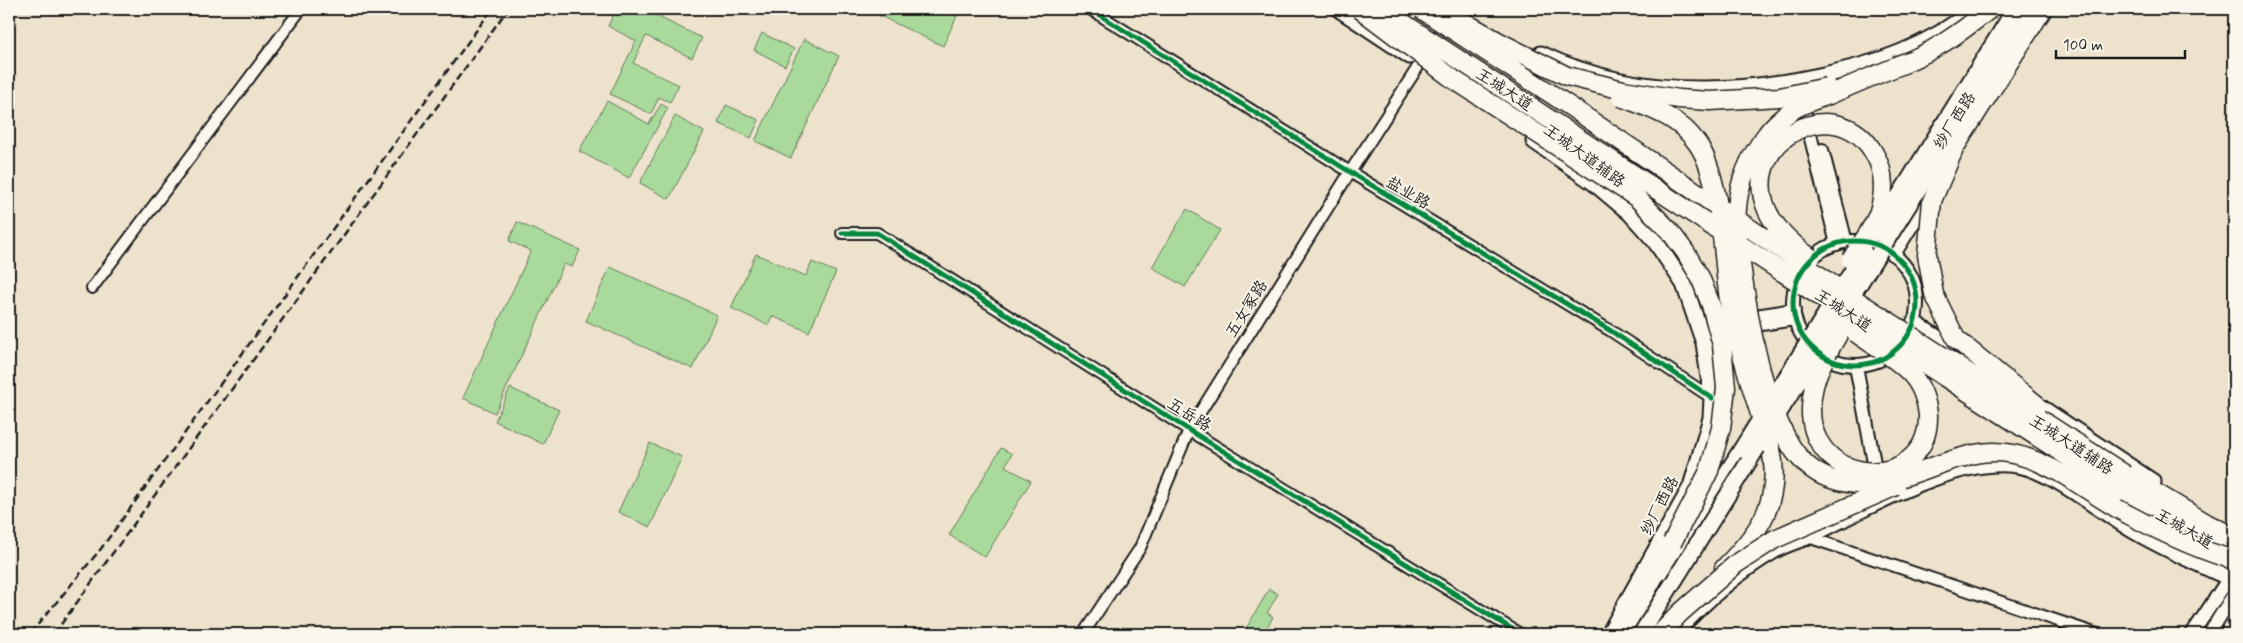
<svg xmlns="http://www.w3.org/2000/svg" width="2243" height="643" viewBox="0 0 2243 643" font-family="Mynerve,'LXGW WenKai TC',sans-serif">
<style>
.green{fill:#a9da9b;stroke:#627b5c}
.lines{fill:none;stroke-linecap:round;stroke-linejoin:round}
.minor-casing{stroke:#1c1c1c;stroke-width:14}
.tertiary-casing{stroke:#1c1c1c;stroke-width:16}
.secondary-casing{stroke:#1c1c1c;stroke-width:19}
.trunk-casing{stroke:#1c1c1c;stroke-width:21}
.minor{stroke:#fbf7ec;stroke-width:10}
.tertiary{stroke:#fbf7ec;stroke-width:12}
.secondary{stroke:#fbf7ec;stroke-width:15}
.trunk{stroke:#fbf7ec;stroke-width:18}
.rail{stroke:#1c1c1c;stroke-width:2.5;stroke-dasharray:8 4;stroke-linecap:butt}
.secondary-bridge-casing{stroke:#1c1c1c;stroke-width:19;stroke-linecap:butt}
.trunk-bridge-casing{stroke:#1c1c1c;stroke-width:21;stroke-linecap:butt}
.secondary-bridge{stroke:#fbf7ec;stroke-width:15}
.trunk-bridge{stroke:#fbf7ec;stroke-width:18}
.cycleway-casing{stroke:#fbf7ec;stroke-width:8}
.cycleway{stroke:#00873e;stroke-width:5}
.labels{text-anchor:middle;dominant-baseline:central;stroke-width:4;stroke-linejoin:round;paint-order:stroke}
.street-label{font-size:16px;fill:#1c1c1c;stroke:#fbf7ec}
</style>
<rect width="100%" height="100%" fill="#ede2cc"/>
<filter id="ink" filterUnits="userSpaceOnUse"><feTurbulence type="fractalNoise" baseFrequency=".02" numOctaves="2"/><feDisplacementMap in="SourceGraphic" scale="10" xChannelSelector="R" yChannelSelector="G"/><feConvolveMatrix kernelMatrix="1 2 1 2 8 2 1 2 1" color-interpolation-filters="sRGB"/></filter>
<g filter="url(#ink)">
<path class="green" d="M616,9H642L702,38L692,58L646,36L633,63L679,85L670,102L659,97L651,114L610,94L636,41L608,26Z
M881,9H941L957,16L943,46L878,15Z
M762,33L794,49L785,66L754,50Z
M804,39L839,56L791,158L755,141Z
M607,101L649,124L661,104L668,108L629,178L579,151Z
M726,105L759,120L751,138L718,123Z
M675,116L704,132L669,199L640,183Z
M1187,209L1220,230L1185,287L1152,267Z
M517,222L580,250L572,267L564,264L495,413L463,398L531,251L509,241Z
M756,254L806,276L812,262L836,272L809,332L772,316L768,325L731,308Z
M610,267L717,315L693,369L586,321Z
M510,388L559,410L543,444L495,421Z
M650,443L682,457L650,527L618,512Z
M1001,448L1012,454L1005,466L1031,481L985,557L949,535Z
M1269,589L1278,594L1267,613L1273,617L1263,634H1243Z"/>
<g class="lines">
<g class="minor-casing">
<path id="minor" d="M1090,9L1350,172L1611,331L1712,398
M842,233H877L1189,430L1520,634
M92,288L301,9
M1808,537L2097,634
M1083,634L1140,548L1189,430L1350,172L1447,22"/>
</g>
<g class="tertiary-casing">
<path id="tertiary" d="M1801,98L1837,244
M1822,150L1846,242
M1793 303a62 62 0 1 1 124 0a62 62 0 1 1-124 0Z
M1742,318L1794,310
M1701,333L1795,319
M1856,366L1877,479
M2192,634L2234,570
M2209,634L2234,594"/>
</g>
<g class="secondary-casing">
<path id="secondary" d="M1339,9L1410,56
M1541,54C1628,96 1726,96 1819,76C1876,64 1929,47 1974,9
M1534,141L1593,182L1630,213L1655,241L1684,284L1704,343L1712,398L1711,418L1691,487L1609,634
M1893,253L1933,189
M1914,323L1972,360
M2028,399L2153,482
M1665,571L1741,450
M1674,634C1703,602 1737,572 1775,550C1787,543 1801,540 1813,534C1866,508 1963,452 2022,466C2055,473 2104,514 2136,532C2167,550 2201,565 2234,580"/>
</g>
<g class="trunk-casing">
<path id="trunk" d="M2126,475L2208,524L2234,537
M2121,491L2185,531L2219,549
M1724,568C1761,531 1783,499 1770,445
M1623,634L1672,543"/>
</g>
<use href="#minor" class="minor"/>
<use href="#tertiary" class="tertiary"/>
<use href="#secondary" class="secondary"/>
<use href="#trunk" class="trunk"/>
<path class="rail" d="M30,634L100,550L492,9
M54,634L508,9"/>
<g class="secondary-bridge-casing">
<path id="secondary-bridge" d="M1876,233L2015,9
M1741,450L1864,252
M1641,634L2031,9"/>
</g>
<g class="trunk-bridge-casing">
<path id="trunk-bridge" d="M1360,9L1453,79L1637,198L1669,230L1686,253L1700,277L1711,305L1722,345L1726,388L1721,428L1709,471L1672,543
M1382,9L1759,257L2121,491
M1421,9L1571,107L1845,293L2126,475
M1441,9L1503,44L1567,76L1623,90L1679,99L1710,101L1780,97L1827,87
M1906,63C1880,73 1854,84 1829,95C1817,99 1804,103 1794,109C1785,115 1772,126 1766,135C1750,156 1739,182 1737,208C1735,227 1739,246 1741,264C1749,321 1760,389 1787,439C1796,457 1812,473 1831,479C1882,496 1922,466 1970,455
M1895,66C1930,55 1961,32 1990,9
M1621,97C1650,108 1679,117 1697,143C1723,179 1722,261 1730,306C1740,353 1755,399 1770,445
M1811,258C1795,246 1775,229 1767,210C1737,141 1838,86 1875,155C1885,172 1885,195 1878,214C1872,230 1860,245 1851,260
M1843,326C1832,346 1817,368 1813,391C1793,489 1930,498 1928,415C1927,401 1921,385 1911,374C1896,358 1874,346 1856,333
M2037,405L1956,339L1934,294L1927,255L1932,201L1955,147L2043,9
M1959,459C2023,432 2077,488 2129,515C2159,531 2202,551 2234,560
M1660,634L1680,613L1736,564L1775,539L1896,486"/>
</g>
<use href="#secondary-bridge" class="secondary-bridge"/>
<use href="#trunk-bridge" class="trunk-bridge"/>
<g class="cycleway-casing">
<path id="cycleway" d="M1090,9L1350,172L1611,331L1712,398
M842,233H877L1189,430L1520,634
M1793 303a62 62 0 1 1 124 0a62 62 0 1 1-124 0Z"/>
</g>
<use href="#cycleway" class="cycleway"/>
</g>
</g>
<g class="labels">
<g class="street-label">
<text transform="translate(1504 90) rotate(33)">王城大道</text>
<text transform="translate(1955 121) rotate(-58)">纱厂西路</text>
<text transform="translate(1584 156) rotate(36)">王城大道辅路</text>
<text transform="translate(1408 193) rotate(31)">盐业路</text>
<text transform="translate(1247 309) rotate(-58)">五女冢路</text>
<text transform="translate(1843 311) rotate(33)">王城大道</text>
<text transform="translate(1189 415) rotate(32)">五岳路</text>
<text transform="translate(2071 445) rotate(33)">王城大道辅路</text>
<text transform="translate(1660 506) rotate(-63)">纱厂西路</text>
<text transform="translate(2184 529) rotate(30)">王城大道</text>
</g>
</g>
<rect width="2243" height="643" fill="none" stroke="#fbf7ec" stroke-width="30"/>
<rect x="15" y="15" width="2213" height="613" fill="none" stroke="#1c1c1c" stroke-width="2" filter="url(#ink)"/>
<path d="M2056 50v8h129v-8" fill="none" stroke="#1c1c1c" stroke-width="2.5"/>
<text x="2063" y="50" font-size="15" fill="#1c1c1c" stroke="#fbf7ec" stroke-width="4" paint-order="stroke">100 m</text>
</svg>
